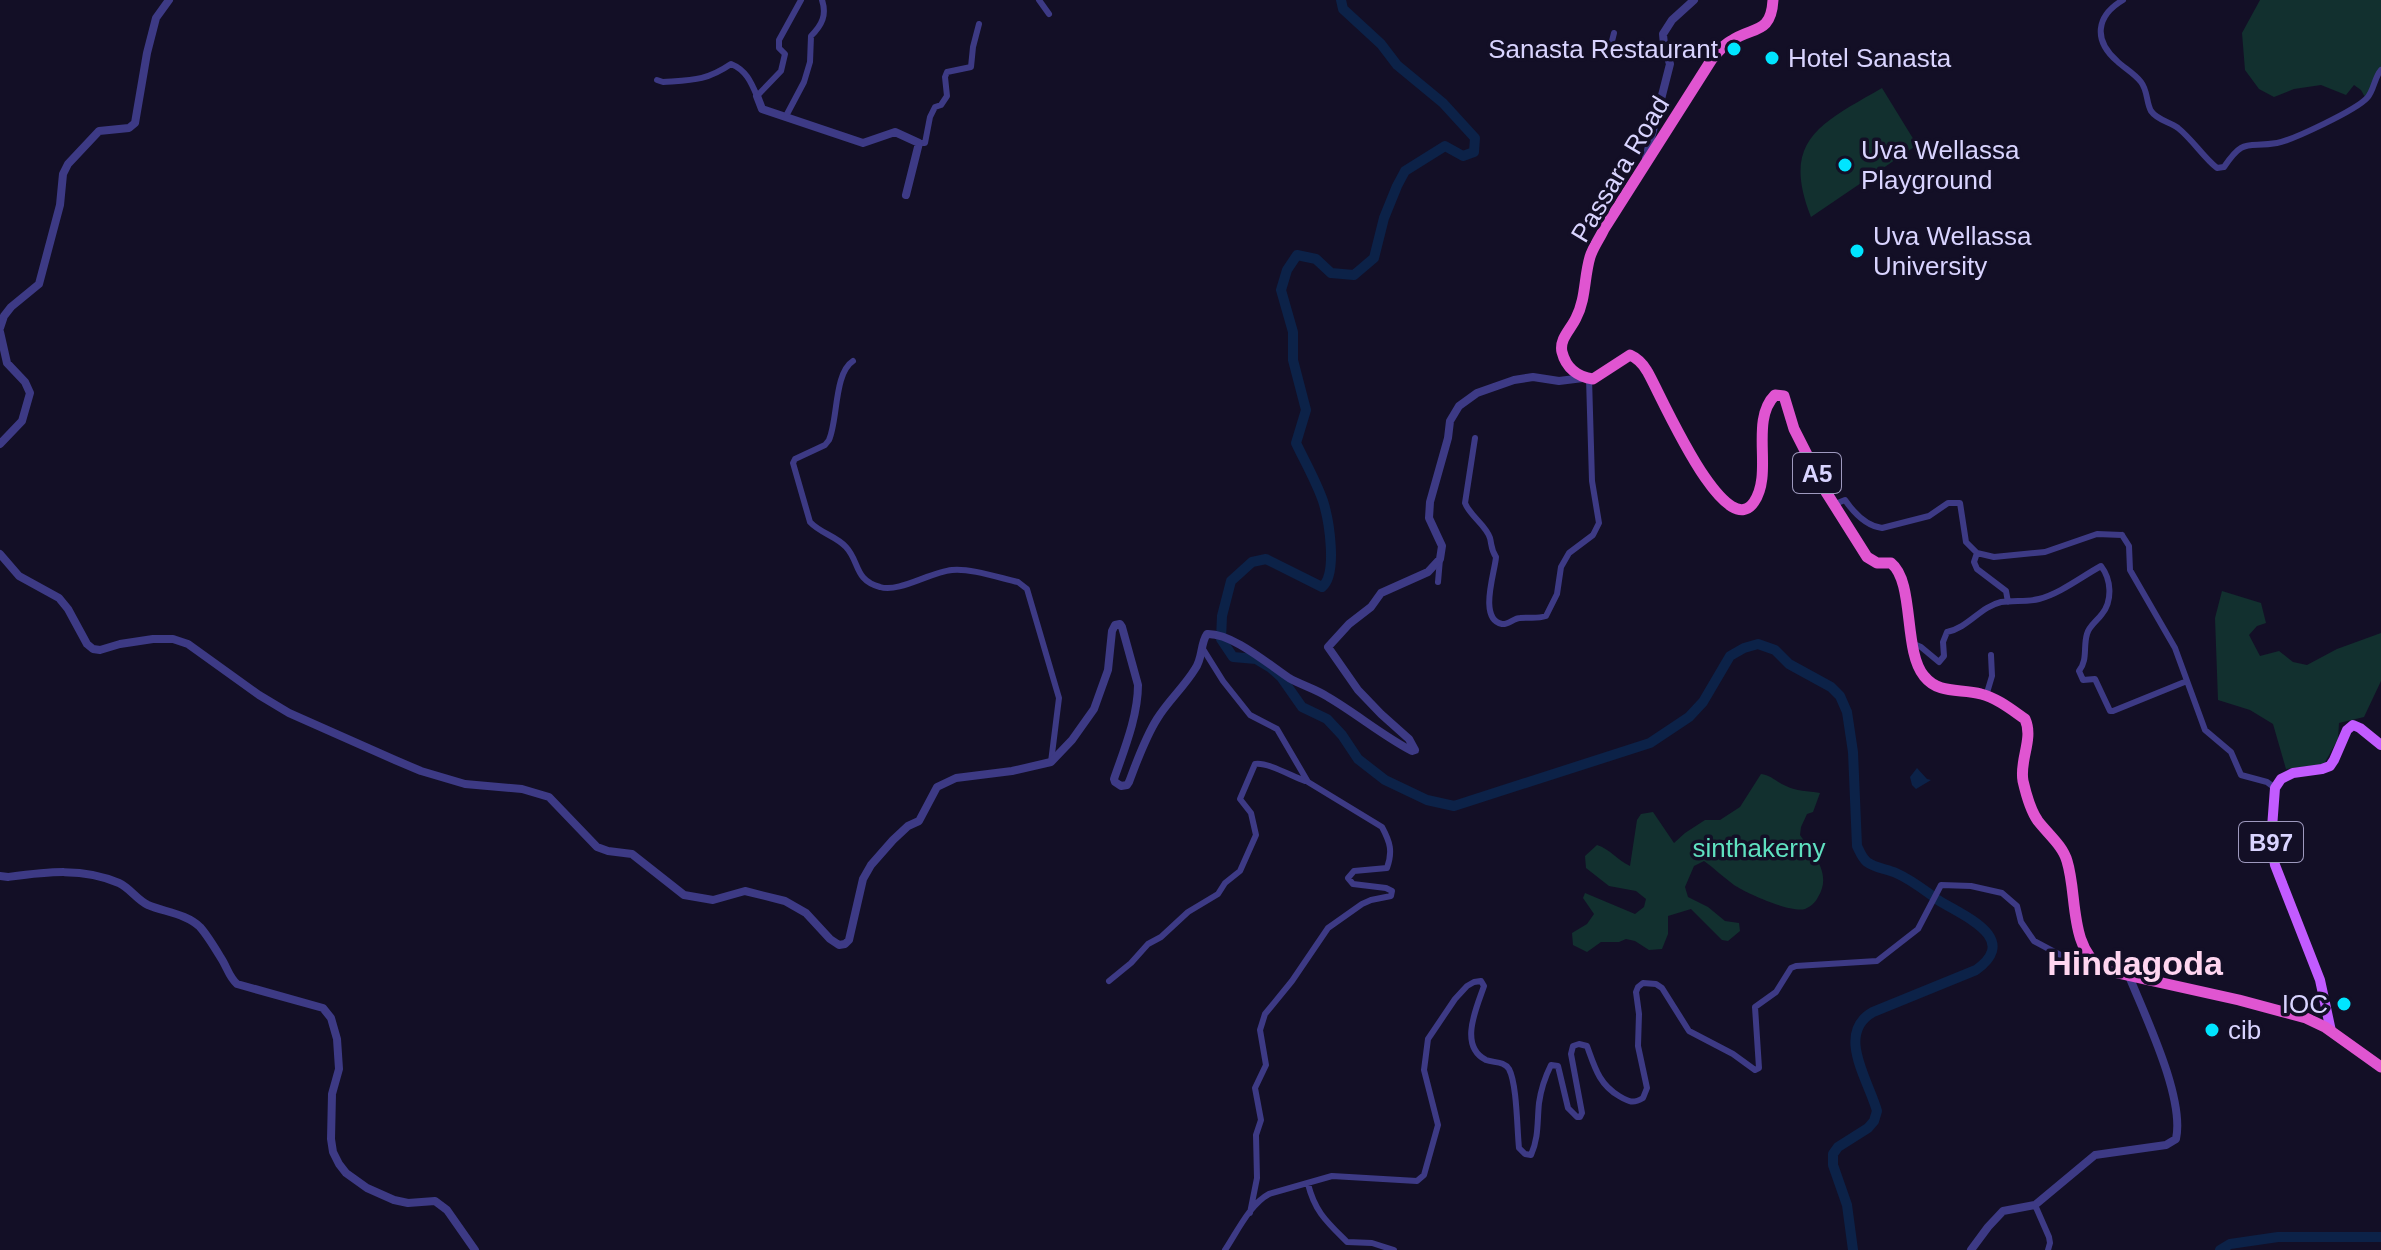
<svg xmlns="http://www.w3.org/2000/svg" width="2381" height="1250" viewBox="0 0 2381 1250" font-family="Helvetica,sans-serif">
<style>
.green{fill:#12302f}
.water{fill:#0c2248}
.lines{fill:none;stroke-linecap:round;stroke-linejoin:round}
.river{stroke:#0c2248;stroke-width:10}
.minor{stroke:#3d3a85;stroke-width:6}
.tertiary{stroke:#3d3a85;stroke-width:8}
.primary{stroke:#c25bff;stroke-width:10}
.trunk{stroke:#e055d1;stroke-width:11}
.poi-dot{fill:#00e5ff;stroke:#130f26;stroke-width:3}
.labels{text-anchor:middle;dominant-baseline:central;stroke-width:7;stroke-linejoin:round;paint-order:stroke}
.shield{fill:#130f26;stroke:#9e99be;stroke-width:2}
.shield-label{font-size:24px;font-weight:bold;fill:#d9d4ff}
.poi-label{font-size:26px;fill:#d9d4ff;stroke:#130f26;text-anchor:start}
.street-label{font-size:26px;fill:#d9d4ff;stroke:#130f26}
.park-label{font-size:26px;fill:#5fe0c0;stroke:#130f26}
.district-label{font-size:34px;font-weight:bold;fill:#ffd6f0;stroke:#130f26}
</style>
<rect width="100%" height="100%" fill="#130f26"/>
<path class="green" d="M2260,0H2381V70L2366,99L2361,90L2354,85L2346,95L2321,85L2294,89L2274,97L2259,89L2245,70L2242,33Z
M1882,88L1917,145L1811,217C1780,139 1822,123 1882,88Z
M2222,591L2261,603L2266,623L2257,626L2249,635L2260,656L2279,651L2293,662L2307,665L2337,649L2381,633V681L2364,717L2339,723L2338,739L2324,764L2286,769L2273,724L2250,710L2218,700L2215,618Z
M1761,774C1771,775 1776,782 1786,786C1796,791 1808,791 1820,793L1813,812L1807,814L1801,827L1800,835C1812,853 1833,873 1818,897C1816,902 1810,907 1805,909C1790,913 1746,893 1734,885C1723,877 1714,868 1704,861L1694,866L1685,887L1688,897L1708,907L1725,921L1739,923L1740,931L1728,941L1722,940L1691,909L1668,916V934L1662,949L1649,950L1635,941L1626,939L1619,942H1601L1587,952L1573,945L1572,933L1587,924L1594,914L1583,898L1585,893L1635,914L1644,907L1646,899L1636,891L1609,886L1586,868L1585,856L1597,845C1610,849 1617,860 1630,866L1637,820L1641,814L1653,812L1674,843L1685,833L1705,820H1720L1740,807Z"/>
<path class="water" d="M1917,768L1927,779L1931,780L1916,789L1912,785L1910,777Z"/>
<g class="lines">
<path class="river" d="M1341,0L1343,9L1381,44L1397,65L1443,103L1475,138L1474,152L1463,156L1445,146L1405,171L1397,186L1384,218L1374,258L1354,275L1331,273L1316,259L1297,255L1287,270L1281,290L1293,332V360L1306,410L1296,443C1305,462 1316,481 1323,501C1329,520 1338,574 1322,587L1266,559L1252,562L1231,581L1222,616L1221,639L1233,657L1256,659L1271,668L1281,677L1302,707L1327,719L1342,735L1358,759L1385,780L1427,800L1454,806L1650,743L1689,717L1703,702L1730,656L1744,648L1758,644L1775,650L1789,664L1831,687L1840,696L1847,712L1853,752L1857,846C1860,852 1862,858 1867,862C1875,868 1887,869 1896,873C1912,880 1924,890 1938,900C1963,916 2021,938 1976,970L1873,1012C1835,1033 1869,1081 1877,1111L1874,1121L1868,1128L1838,1147L1833,1154V1165L1847,1205L1853,1250
M2220,1250L2230,1244L2278,1237H2381"/>
<path class="minor" d="M1039,0L1049,14
M2123,0C2096,16 2093,40 2117,61C2124,68 2134,73 2141,82C2148,91 2146,102 2151,111C2157,120 2170,122 2178,128C2193,140 2203,157 2217,168L2224,167C2244,137 2247,148 2277,143C2293,140 2356,110 2367,98C2374,91 2374,78 2381,70
M1614,33L1611,45L1631,50L1635,46L1653,51
M657,80L663,82C692,80 706,81 731,64C746,70 751,82 757,96L781,71L785,54L779,48V40L801,0
M786,116L804,82L810,62L811,36C822,25 827,15 822,0
M919,143H925L930,117L935,107L941,105L947,96L945,77L947,72L971,67L973,47L979,24
M853,361C834,373 838,420 829,440L825,445L795,459L793,463L810,522C820,533 836,536 846,547C860,562 854,580 880,587C899,593 930,572 952,570C970,568 1000,578 1018,582L1027,589L1059,698L1051,762
M1475,438L1465,503C1470,516 1486,525 1490,538C1492,546 1491,550 1496,557C1495,572 1478,619 1502,624C1508,625 1514,618 1520,618C1530,617 1537,619 1546,616L1557,594L1561,567L1569,553L1593,535L1599,523L1592,481L1589,378
M1835,504L1845,500C1854,513 1866,526 1882,528L1929,516L1948,503H1960L1966,542L1977,553L1994,557L2045,552L2097,534L2122,535
M2122,535L2129,546L2130,570L2175,648L2205,730L2231,752L2241,775L2267,782L2275,788
M1977,553L1974,562L1977,569L2006,591L2008,602
M1438,582L1440,559
M1914,644L1921,647L1939,662L1944,656L1943,642L1947,632C1968,628 1980,607 2001,602C2013,600 2027,602 2039,599C2061,593 2081,577 2101,566C2111,579 2113,600 2102,614C2097,621 2089,626 2087,634C2083,647 2088,660 2079,671L2083,680L2095,679L2110,711H2113L2187,681
M1203,649L1223,681L1250,715L1277,729L1308,782L1382,827C1390,842 1393,851 1387,868L1354,871L1348,878L1353,884L1386,888L1392,891L1391,896L1371,900L1362,904L1328,928L1292,981L1265,1014L1260,1030L1266,1065L1255,1088L1261,1120L1256,1135L1257,1178L1250,1213
M1986,696L1992,676L1991,655
M1109,981L1131,963L1148,944L1161,937L1188,912L1218,894L1225,883L1240,871L1256,835L1251,813L1240,799L1255,764C1268,762 1291,776 1305,781
M1308,1184C1315,1212 1327,1222 1347,1242L1372,1243L1394,1250
M2035,1205L2049,1237L2050,1243L2048,1250
M1225,1250C1237,1232 1250,1204 1269,1194L1332,1176L1417,1181L1424,1175L1438,1125L1424,1070L1428,1039L1455,999L1467,986L1474,982L1481,981L1484,986C1477,1007 1458,1046 1486,1060C1494,1063 1504,1061 1509,1069C1517,1084 1517,1129 1519,1148L1525,1154L1531,1155C1539,1137 1537,1122 1539,1103C1541,1089 1545,1077 1551,1065L1558,1066L1568,1108L1577,1117H1580L1582,1113L1571,1054L1573,1046L1579,1044L1587,1046C1595,1068 1599,1084 1619,1096C1629,1102 1633,1104 1643,1098L1647,1088L1638,1046L1639,1014L1636,992L1638,987L1643,983L1656,984L1662,988L1689,1031L1733,1054L1755,1070L1759,1068L1755,1007L1776,992L1791,968L1796,966L1877,961L1918,929L1941,885L1971,886L2002,893L2017,906L2021,922L2034,941L2064,957L2087,955"/>
<path class="tertiary" d="M757,96L762,109L863,143L895,132L919,143L906,195
M1646,158L1670,64L1664,45L1663,34L1672,20L1694,0
M0,328L4,316L11,307L39,284L60,205L63,174L68,164L99,131L129,128L135,123L147,53L156,18L169,0
M0,332L7,363L25,382L30,393L22,421L0,444
M0,554L19,576L59,598L68,609L87,644L93,649L100,650L120,644L153,639H173L188,644L259,695L289,713L395,760L421,771L465,784L522,789L549,797L597,847L608,851L632,854L684,895L713,900L745,891L785,901L806,913L830,939L839,945L845,944L849,940L863,879L871,865L893,840L908,826L919,821L937,787L956,778L1012,771L1051,762L1072,740L1094,709L1108,670L1112,631L1115,625L1120,624L1122,627L1138,685C1138,716 1124,750 1114,779L1115,782L1121,786L1127,785L1129,782C1137,761 1145,738 1157,719C1168,701 1184,687 1195,669C1203,658 1200,644 1207,634C1232,633 1268,664 1289,678C1301,685 1316,689 1328,697C1357,714 1383,736 1412,751L1415,750L1409,739L1381,714L1358,690L1328,647L1349,624L1371,607L1381,593L1428,572L1440,559L1442,546L1429,518L1430,502L1448,438L1450,421L1459,406L1477,393L1514,380L1533,377L1559,381L1583,378
M0,876L8,877C46,872 83,867 119,883C130,888 137,900 148,905C165,912 187,914 200,927C207,935 215,948 221,958C227,967 229,977 237,984L323,1008L331,1018L337,1039L339,1069L332,1094L331,1139L333,1152L339,1164L346,1173L367,1188L394,1200L408,1203L435,1201L447,1210L475,1250
M1971,1250L1988,1227L2003,1211L2035,1205L2095,1155L2166,1145L2176,1139C2185,1098 2145,1016 2129,976"/>
<path class="primary" d="M2331,1031L2320,980L2275,865L2271,841L2275,788L2281,779L2293,773L2322,769L2330,766L2334,760L2347,730L2353,725L2360,728L2381,745"/>
<path class="trunk" d="M1773,0C1771,35 1753,26 1731,41C1723,45 1718,52 1712,59L1604,229C1600,238 1593,247 1590,257C1584,277 1586,299 1576,318C1571,329 1559,339 1562,352C1566,368 1578,377 1593,379L1630,355C1637,358 1643,364 1647,371C1657,386 1724,546 1754,502C1774,473 1749,421 1775,395L1784,396L1794,429L1826,492L1867,557L1877,563H1891C1915,582 1903,651 1924,676C1939,695 1961,688 1981,694C1997,698 2012,710 2025,719C2034,739 2019,760 2023,781C2026,794 2030,810 2038,821C2048,834 2063,846 2067,861C2078,896 2068,947 2104,970L2239,1000L2306,1018L2325,1027L2381,1067"/>
</g>
<g class="poi-dot">
<circle cx="1734" cy="49" r="8"/>
<circle cx="1772" cy="58" r="8"/>
<circle cx="1845" cy="165" r="8"/>
<circle cx="1857" cy="251" r="8"/>
<circle cx="2344" cy="1004" r="8"/>
<circle cx="2212" cy="1030" r="8"/>
</g>
<g class="labels">
<g class="shield">
<rect x="1793" y="453" width="48" height="40" rx="6"/>
<rect x="2239" y="822" width="64" height="40" rx="6"/>
</g>
<g class="shield-label">
<text x="1817" y="473">A5</text>
<text x="2271" y="842">B97</text>
</g>
<g class="poi-label">
<text x="1718" y="49" text-anchor="end">Sanasta Restaurant</text>
<text x="1788" y="58">Hotel Sanasta</text>
<text x="1861" y="150">Uva Wellassa<tspan x="1861" dy="30">Playground</tspan></text>
<text x="1873" y="236">Uva Wellassa<tspan x="1873" dy="30">University</tspan></text>
<text x="2328" y="1004" text-anchor="end">IOC</text>
<text x="2228" y="1030">cib</text>
</g>
<g class="street-label">
<text transform="translate(1620 169) rotate(-59)">Passara Road</text>
</g>
<g class="park-label">
<text x="1759" y="848">sinthakerny</text>
</g>
<g class="district-label">
<text x="2135" y="963">Hindagoda</text>
</g>
</g>
</svg>
